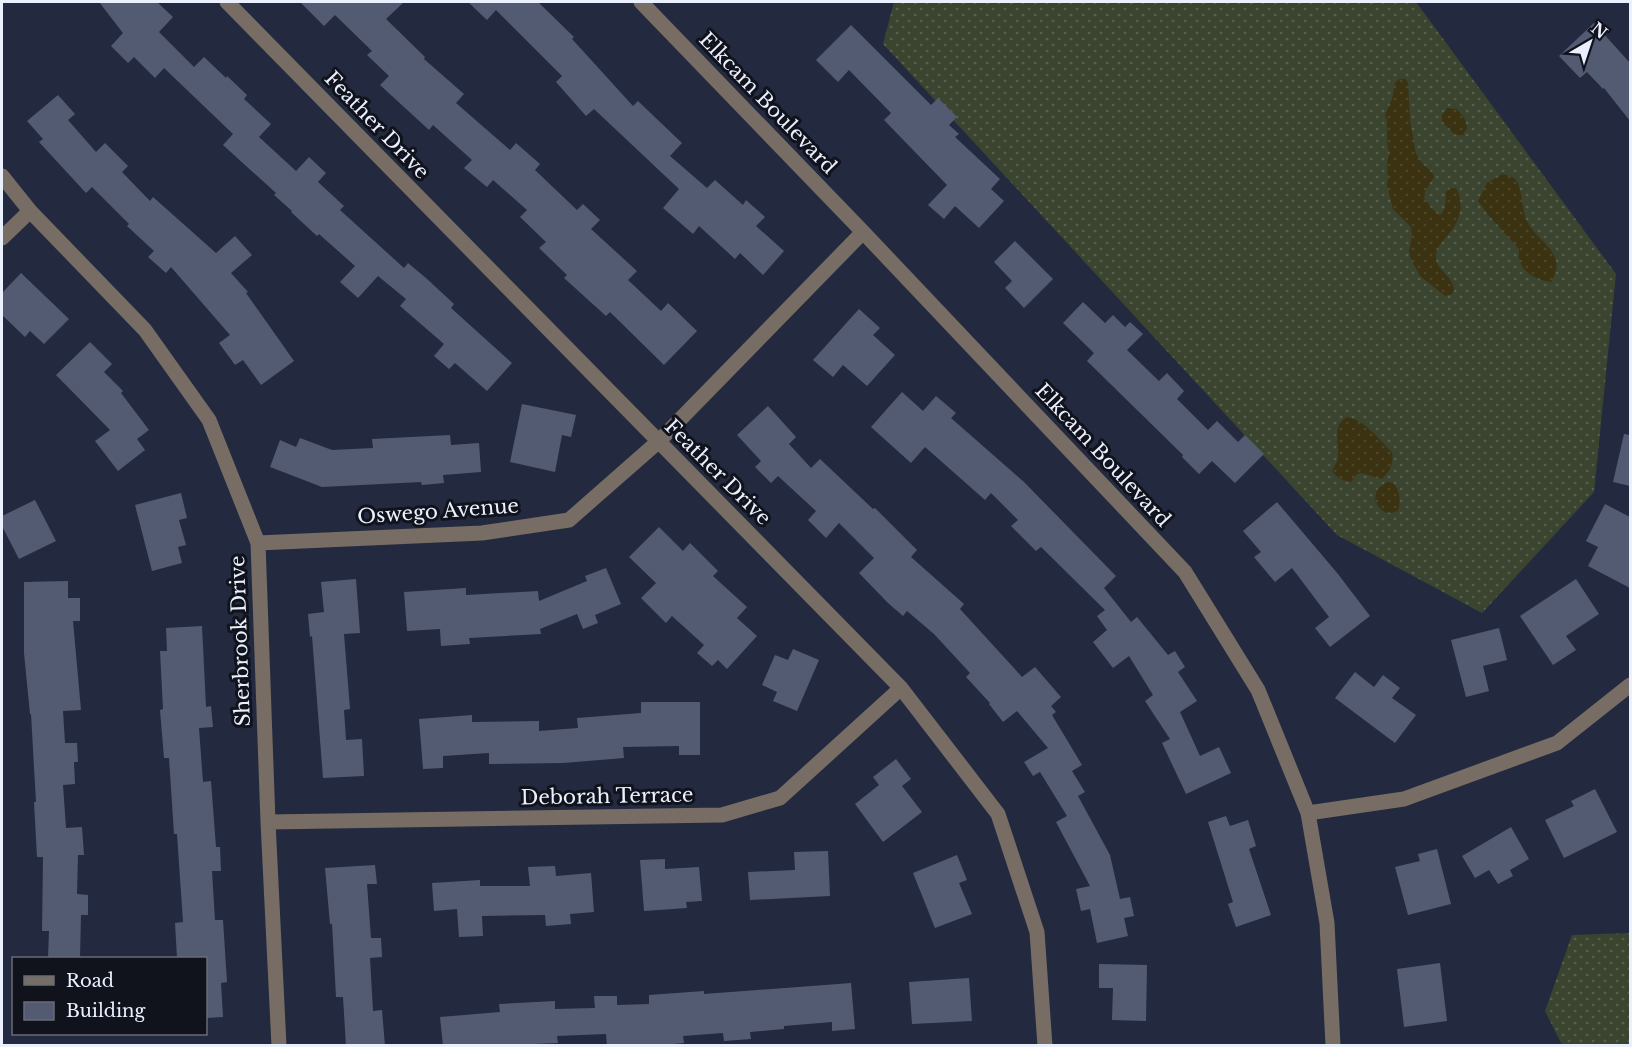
<svg xmlns="http://www.w3.org/2000/svg" width="1632" height="1047" viewBox="0 0 1632 1047" font-family="'Libre Baskerville',serif">
<style>
.grass{fill:url(#grass-dots)}
.sand{fill:url(#sand-dots)}
.building{fill:#535b73}
.lines{fill:none;stroke-linecap:round;stroke-linejoin:round}
.minor{stroke:#776d64;stroke-width:15}
.labels{text-anchor:middle;dominant-baseline:central;stroke-width:6;stroke-linejoin:round;paint-order:stroke}
.street-label{font-size:20px;fill:#ebf0ff;stroke:#10131c}
</style>
<defs>
<pattern id="grass-dots" width="8" height="8" patternUnits="userSpaceOnUse" patternTransform="scale(1.5)"><rect width="8" height="8" fill="#3a442f"/><path d="M2 2h.1M6 6h.1" fill="none" stroke="#575f4e" stroke-width="1.8" stroke-linecap="round"/></pattern>
<pattern id="sand-dots" width="8" height="8" patternUnits="userSpaceOnUse" patternTransform="scale(1.5)"><rect width="8" height="8" fill="#3a3211"/><path d="M2 2h.1M6 6h.1" fill="none" stroke="#4d4629" stroke-width="1.8" stroke-linecap="round"/></pattern>
</defs>
<rect width="100%" height="100%" fill="#232a3f"/>
<path class="grass" d="M894,2H1416L1616,274L1594,492L1482,613L1337,535L883,44Z
M1630,933V1045H1562L1545,1011L1572,935Z"/>
<path class="sand" d="M1399,79H1405L1408,83L1410,120L1416,154L1422,163L1432,172L1434,177L1425,192L1424,198L1434,211L1440,215C1447,209 1445,201 1446,192L1450,188H1456C1464,202 1461,219 1451,231C1445,239 1438,244 1436,254C1434,271 1452,273 1454,290L1452,294L1445,296L1420,276L1411,259L1409,252L1412,235L1411,227L1393,209L1387,185L1388,178L1387,164L1389,153L1387,140V120L1385,115L1392,99L1395,83Z
M1447,108L1457,109L1465,119L1467,128L1463,135H1455L1442,122V115Z
M1502,174C1506,175 1511,176 1515,179C1522,186 1522,208 1526,219C1535,242 1570,252 1551,282C1533,280 1516,268 1519,249L1489,216L1478,201L1487,183Z
M1347,417C1365,420 1379,440 1392,452C1394,464 1390,471 1382,479L1361,473L1357,474L1351,482C1343,481 1336,477 1332,471C1334,467 1337,463 1338,458C1340,443 1331,426 1347,417Z
M1387,482L1393,483C1400,490 1401,501 1398,510C1388,517 1380,511 1375,500L1377,489Z"/>
<path class="building" d="M99,2H157L173,17L159,32L194,67L204,57L226,78L227,76L247,95L244,99L271,124L259,137L296,171L309,157L326,173L318,182L344,206L340,210L404,268L408,263L426,278L454,304L451,308L512,363L487,391L455,363L449,369L434,356L444,344L400,306L406,299L378,276L358,298L340,282L355,266L319,234L317,236L291,212L292,211L274,195L276,193L223,145L233,134L164,68L155,78L134,57L128,63L111,46L123,33Z
M300,2H404L386,19L425,57L424,59L464,94L456,103L510,150L516,143L540,164L535,170L577,210L583,204L600,220L591,229L637,271L628,280L661,311L668,303L697,331L664,365L610,312L606,316L564,278L567,275L539,248L546,242L520,217L527,210L493,180L487,187L464,168L472,160L433,125L429,130L380,85L389,76L367,55L372,51L335,15L324,26Z
M468,2H538L574,37L572,39L633,106L638,101L682,143L670,156L707,188L715,180L743,205L746,200L765,217L756,226L784,251L763,275L740,253L735,259L699,226L693,234L663,208L679,189L594,109L586,116L556,82L562,76L496,10L487,20Z
M1594,23L1630,63V121L1604,88L1603,89L1587,72L1580,78L1559,56Z
M851,25L931,105L938,98L957,117L949,125L959,134L955,137L1000,179L991,189L1004,201L979,228L955,206L944,219L928,205L947,185L884,120L891,113L849,70L838,82L816,60Z
M58,95L75,114L68,120L96,152L105,143L128,166L122,172L150,201L153,197L216,253L235,236L252,255L231,273L248,292L246,293L294,361L261,385L243,360L235,365L219,343L230,335L171,267L166,273L148,257L154,251L127,226L129,224L92,187L86,193L39,142L43,139L27,121Z
M1015,241L1053,279L1024,308L1005,288L1012,281L994,262Z
M21,273L69,319L44,344L30,331L25,337L2,315V293Z
M1083,302L1105,323L1113,315L1125,327L1130,322L1143,334L1127,350L1159,381L1167,373L1184,391L1177,399L1208,430L1217,421L1238,442L1245,435L1264,454L1235,483L1212,461L1199,474L1182,457L1183,455L1087,361L1094,353L1063,323Z
M859,309L880,328L873,335L895,355L867,386L843,365L833,377L813,360Z
M90,342L112,364L104,372L123,391L121,393L149,430L137,439L145,450L118,471L95,441L110,430L56,375Z
M902,392L923,411L936,396L956,413L951,418L1024,482L1116,576L1104,588L1131,622L1137,617L1168,655L1175,651L1185,667L1178,672L1197,701L1180,712L1200,756L1219,747L1231,773L1186,794L1162,743L1170,739L1145,701L1153,695L1129,656L1113,668L1093,642L1107,630L1097,616L1105,610L1041,547L1036,551L1011,526L1018,520L991,493L985,500L925,447L911,463L871,427Z
M522,404L576,415L571,437L562,435L555,472L510,462Z
M768,406L796,437L789,444L811,468L820,459L873,509L875,508L917,550L911,557L964,604L960,609L1022,677L1035,667L1061,697L1051,706L1056,712L1052,715L1082,765L1072,771L1085,792L1078,796L1110,855L1120,899L1130,897L1134,916L1124,918L1128,936L1097,943L1090,909L1081,911L1076,889L1090,886L1056,822L1067,816L1040,772L1033,776L1024,762L1048,748L1017,711L1003,722L989,704L990,703L966,677L970,673L934,634L907,611L903,616L888,603L859,573L874,558L839,523L826,538L808,520L816,511L778,476L771,483L755,467L761,461L737,435Z
M1624,434L1630,435V486L1613,482Z
M450,435L451,445L479,443L481,472L443,475L444,483L422,485L421,482L322,487L270,467L280,440L296,447L300,438L332,450L373,448L372,439Z
M181,493L187,518L179,520L186,545L178,547L182,563L152,571L135,505Z
M35,500L56,541L19,559L2,526V516Z
M1277,502L1338,574L1370,616L1330,647L1315,628L1329,617L1292,568L1275,582L1254,557L1261,552L1243,531Z
M1605,504L1630,517V588L1588,566L1598,547L1586,541Z
M659,527L683,551L690,543L718,571L713,576L747,607L737,618L757,636L727,669L718,660L712,666L697,653L704,645L672,616L666,623L641,598L656,583L629,557Z
M606,568L621,604L595,615L598,623L583,629L577,614L540,629L541,634L469,638L470,644L441,646L440,629L407,631L404,592L466,588V595L538,591L539,601L587,581L585,576Z
M356,579L360,633L344,634L350,709L344,710L346,740L362,739L364,776L323,778L312,636L310,637L308,614L324,612L321,582Z
M1576,579L1599,614L1566,636L1576,650L1553,665L1520,616Z
M68,581V598H80V621H73L81,710L63,711L65,743H77L78,762H74L75,784L63,785L66,828L82,827L84,855H78L77,894L88,895V915H81L80,958H48L49,931H42L43,857H37L34,802H36L31,714H30L24,653V582Z
M202,626L206,707L211,706L213,727L199,728L203,782L211,781L216,847H220L221,871H212L215,920H223L227,982L221,983L223,1017L206,1018V958H177L175,923L183,922L177,834H174L169,758H164L160,710L163,709L160,651H167L166,628Z
M1499,628L1507,660L1483,666L1489,691L1466,697L1451,640Z
M793,649L819,660L797,711L773,701L777,692L762,685L775,655L788,660Z
M1355,672L1374,687L1383,675L1400,688L1392,698L1416,715L1395,743L1335,698Z
M641,702H700V755H679V746L623,747L624,758L563,763L489,764V753L443,756V768L423,769L419,719L472,715V722L539,721V731L578,728L577,718L641,713Z
M896,759L911,779L902,786L922,812L883,842L855,804L879,785L873,777Z
M1595,789L1617,832L1564,858L1545,820L1574,806L1571,801Z
M1226,816L1230,826L1248,820L1256,846L1249,849L1271,915L1236,927L1228,904L1233,902L1208,822Z
M1511,827L1529,859L1510,870L1513,876L1498,884L1489,870L1475,878L1462,856Z
M1437,849L1451,904L1408,915L1395,867L1420,861L1418,854Z
M828,851L830,896L750,900L748,872L795,870L794,852Z
M957,855L967,880L959,883L972,914L935,928L913,873Z
M665,859V869L699,867L702,901L686,902L687,908L644,911L640,860Z
M375,865L377,884H367L371,938H381L382,957L370,958L373,1011L382,1010L385,1046H346L343,997H336L332,924H330L325,868Z
M555,866L556,876L591,873L594,912L570,914L571,924L546,926L545,915L482,916L483,936L459,937L457,909L434,911L432,883L480,880V886H530L528,867Z
M1440,963L1447,1021L1404,1027L1397,969Z
M1099,964L1147,965L1146,1021L1112,1020L1113,988H1099Z
M969,978L972,1021L912,1024L909,982Z
M851,983L855,1029L832,1031V1022L784,1026V1029L750,1032L751,1039L724,1041L723,1033L683,1036L684,1043L654,1046L652,1044L607,1046L606,1034L557,1036L558,1043L534,1044V1046H443L440,1017L500,1012L499,1004L555,1001V1009L595,1008L594,996H617V1005L649,1004V995L704,991V994Z"/>
<g class="lines">
<path class="minor" d="M227,2L901,688L998,814L1037,932L1045,1046
M641,2L863,232L1185,572L1258,690L1308,813L1327,923L1333,1046
M2,176L30,211L145,330L209,420L258,543L268,822L279,1046
M2,238L30,211
M258,543L482,533L569,520L659,441L863,232
M1308,813L1404,799L1557,743L1630,685
M268,822L722,815L780,798L901,688"/>
</g>
<g class="labels">
<g class="street-label">
<text transform="translate(768 103) rotate(46)">Elkcam Boulevard</text>
<text transform="translate(377 125) rotate(46)">Feather Drive</text>
<text transform="translate(1103 455) rotate(47)">Elkcam Boulevard</text>
<text transform="translate(718 472) rotate(45)">Feather Drive</text>
<text transform="translate(438 511) rotate(-4)">Oswego Avenue</text>
<text transform="translate(240 641) rotate(-92)">Sherbrook Drive</text>
<text transform="translate(607 796) rotate(-1)">Deborah Terrace</text>
</g>
</g>
<rect width="1632" height="1047" fill="none" stroke="#ebf0ff" stroke-width="6"/>
<rect x="12" y="957" width="195" height="78" fill="#10131c" stroke="#686b77" stroke-width="1.5"/>
<rect x="24" y="976" width="30" height="9" fill="#776d64" stroke="#686b77" stroke-width="1.5"/>
<text x="66" y="987" font-size="18" fill="#ebf0ff">Road</text>
<rect x="24" y="1002" width="30" height="18" fill="#535b73" stroke="#686b77" stroke-width="1.5"/>
<text x="66" y="1017" font-size="18" fill="#ebf0ff">Building</text>
<g transform="translate(1590 42) rotate(39)" stroke="#10131c" stroke-width="4.5" paint-order="stroke">
<path d="M0-4.5L10 22L0 15L-10 22Z" fill="#ebf0ff"/>
<text y="-9" font-size="16" font-weight="bold" text-anchor="middle" fill="#ebf0ff">N</text>
</g>
</svg>
